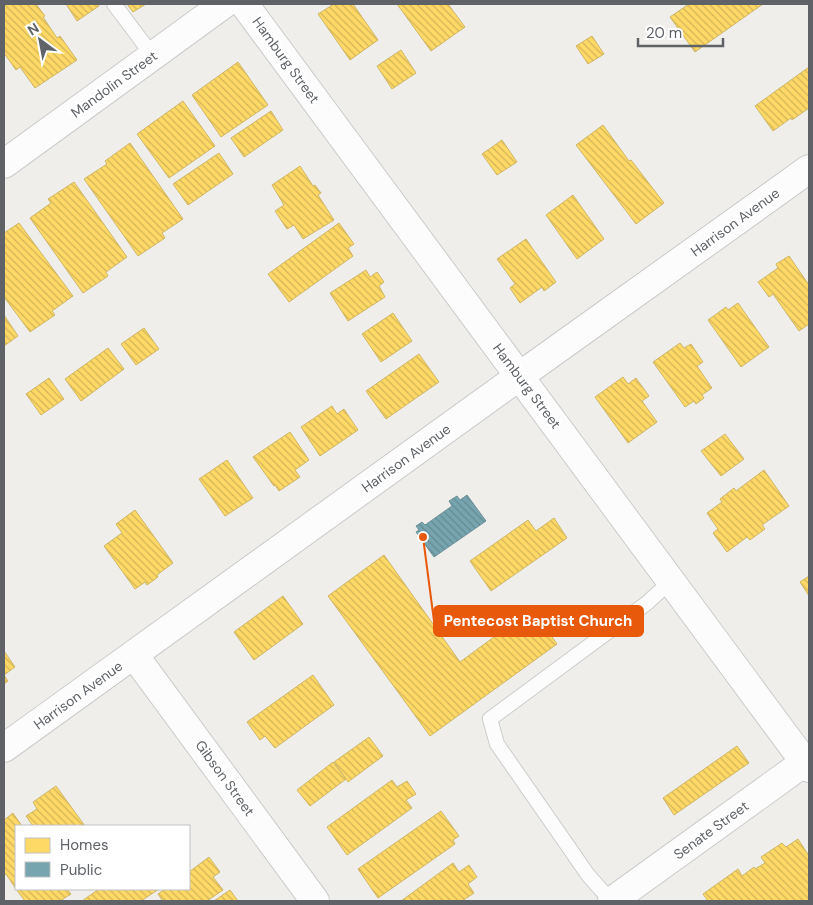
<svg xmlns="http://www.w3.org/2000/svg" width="813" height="905" viewBox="0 0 813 905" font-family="'DM Sans',sans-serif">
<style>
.homes{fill:url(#homes-back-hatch);stroke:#cfb667}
.public{fill:url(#public-back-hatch);stroke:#6f919a}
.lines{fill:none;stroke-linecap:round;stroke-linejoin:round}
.lane-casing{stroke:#cbcccc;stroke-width:16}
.street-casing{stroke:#cbcccc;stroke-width:30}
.secondary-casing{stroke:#cacacb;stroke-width:30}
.lane{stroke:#fdfcfc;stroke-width:14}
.street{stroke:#fdfcfc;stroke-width:28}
.secondary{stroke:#fdfcfc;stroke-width:28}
.labels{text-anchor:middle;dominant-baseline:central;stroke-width:5;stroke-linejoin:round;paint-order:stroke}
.street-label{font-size:14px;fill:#5f6368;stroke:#fff}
.leader{fill:none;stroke:#e8590c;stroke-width:2}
.callout-dot{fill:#e8590c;stroke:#fff;stroke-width:2}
.callout{fill:#e8590c;stroke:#e8590c;stroke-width:2}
.callout-label{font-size:15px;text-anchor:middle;font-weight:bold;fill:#fff}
</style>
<defs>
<pattern id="homes-back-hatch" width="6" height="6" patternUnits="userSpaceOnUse" patternTransform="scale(1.25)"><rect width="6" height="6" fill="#ffd966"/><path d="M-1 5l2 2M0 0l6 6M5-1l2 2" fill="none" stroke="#d2b458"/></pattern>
<pattern id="public-back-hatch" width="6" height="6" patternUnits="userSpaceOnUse" patternTransform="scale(1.25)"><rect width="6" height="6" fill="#76a5af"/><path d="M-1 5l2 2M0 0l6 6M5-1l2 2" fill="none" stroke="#648a92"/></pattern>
</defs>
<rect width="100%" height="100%" fill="#efeeea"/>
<path class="homes" d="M4,4H36L45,16L43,17L57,38L60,36L77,60L35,88L20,67L16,70L4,53Z
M66,4H98L99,6L77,21Z
M127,4H146L133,12Z
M334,4H353L378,40L350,60L318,14Z
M397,4H448L465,27L431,51Z
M689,4H763L695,52L670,17Z
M592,36L604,54L588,64L576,46Z
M401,50L416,73L392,89L377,66Z
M238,62L268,105L221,137L192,95Z
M809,67V108L792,120L791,118L773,131L755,106Z
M183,101L215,146L169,178L137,134Z
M271,111L283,130L244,157L231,138Z
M603,125L629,161L631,160L664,203L636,224L576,145Z
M502,140L517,162L497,175L482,154Z
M130,143L183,219L162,233L165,238L138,256L84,179L107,164L105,161Z
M219,153L233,174L188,205L173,184Z
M300,166L313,186L315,185L321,193L318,195L334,220L303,239L294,225L287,229L275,211L284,205L272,185Z
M74,182L127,257L106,272L108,276L83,293L30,218L51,203L48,199Z
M573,195L604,239L577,259L546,215Z
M19,223L73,296L52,311L55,315L30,332L4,297V233Z
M339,223L354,244L348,248L353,256L289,302L268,274Z
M526,239L556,282L544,291L542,287L520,303L510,288L515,284L497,259Z
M789,256L809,285V324L799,331L773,294L769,297L758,282L778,268L776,264Z
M366,270L370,277L377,272L384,282L379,286L385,297L348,321L330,293Z
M738,303L769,347L741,367L708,320L726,307L728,310Z
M393,313L412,341L381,362L362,334Z
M4,315L18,336L4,346Z
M144,328L159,349L136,365L121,344Z
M680,343L684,348L691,344L703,362L697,366L712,388L702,395L704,398L696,404L694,401L685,407L653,362Z
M108,348L124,369L81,401L65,379Z
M419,354L439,382L386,419L366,391Z
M623,377L628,384L636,378L649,396L642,401L657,422L628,443L595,397Z
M49,378L64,399L41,415L26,394Z
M332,406L337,414L344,409L358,430L320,456L301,427Z
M290,432L309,460L295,470L300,477L279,491L275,485L274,486L253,457Z
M725,434L744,459L721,476L701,451Z
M227,460L253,498L225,516L199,479Z
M764,470L789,506L762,525L765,529L750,540L747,537L727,552L713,533L718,529L707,513L722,502L720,499L734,488L736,491Z
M135,510L173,563L157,575L158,577L147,585L145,582L135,589L104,546L122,533L116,524Z
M554,518L567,538L491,591L470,561L528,520L536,531Z
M384,555L460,662L532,609L557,644L430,736L328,596Z
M809,576V596L800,582Z
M283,596L303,624L254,660L234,632Z
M4,651L15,667L4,675L8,681L4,684Z
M313,675L334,705L275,748L265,736L260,740L247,722Z
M369,737L383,756L348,782L334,762Z
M737,746L749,763L674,815L663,798Z
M333,762L346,779L310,806L297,790Z
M392,780L397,787L407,781L416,794L406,800L412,808L347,855L327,827Z
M56,786L85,826H33L26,816L37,809L33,802Z
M441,811L459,836L453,840L455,844L378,898L358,869Z
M13,813L22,826H16V889L6,874L4,876V820Z
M798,839L809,856V901H708L703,894L738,869L742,876L754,867L755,869L765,863L761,857L782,843L786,847Z
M209,857L220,872L213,877L223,890L207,901H160L162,900L158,894L165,889H189V872Z
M453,863L459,872L469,865L477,877L468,884L474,893L462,901H401Z
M16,889H67L71,894L60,901H25Z
M99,889H159L141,901H82Z
M230,890L238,901H214Z"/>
<path class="public" d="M467,495L486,521L434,557L416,532L419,530L416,526L422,522L425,525L452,506L449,501L457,496L460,500Z"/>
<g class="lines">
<g class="lane-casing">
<path id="lane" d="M114,4L153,56
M611,901L588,875L497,744L490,719L647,603L671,581"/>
</g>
<g class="street-casing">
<path id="street" d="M244,4L809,768
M4,164L224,4
M134,655L315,901
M612,901L809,759"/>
</g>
<g class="secondary-casing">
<path id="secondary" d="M4,748L535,365L809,169"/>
</g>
<use href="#lane" class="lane"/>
<use href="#street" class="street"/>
<use href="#secondary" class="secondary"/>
</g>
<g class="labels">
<g class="street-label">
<text transform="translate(286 60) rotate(54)">Hamburg Street</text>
<text transform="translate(114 84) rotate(-36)">Mandolin Street</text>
<text transform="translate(735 222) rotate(-36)">Harrison Avenue</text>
<text transform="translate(527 386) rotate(53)">Hamburg Street</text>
<text transform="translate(406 458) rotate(-36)">Harrison Avenue</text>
<text transform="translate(78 695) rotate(-36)">Harrison Avenue</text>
<text transform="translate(225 778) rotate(54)">Gibson Street</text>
<text transform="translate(711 830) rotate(-36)">Senate Street</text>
</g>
</g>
<path class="leader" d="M423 537L434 621"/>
<circle class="callout-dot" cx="423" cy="537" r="5"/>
<rect class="callout" x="434" y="606" width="209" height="30" rx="5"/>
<g class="callout-label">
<text x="538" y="626">Pentecost Baptist Church</text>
</g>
<rect width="813" height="905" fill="none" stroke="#5f6368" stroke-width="10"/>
<rect x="15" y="825" width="175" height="65" fill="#ffffff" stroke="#bfc1c3"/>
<rect x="25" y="838" width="25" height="15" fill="#ffd966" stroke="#bfc1c3"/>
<text x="60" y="850" font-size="15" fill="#5f6368">Homes</text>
<rect x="25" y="862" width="25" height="15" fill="#76a5af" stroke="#bfc1c3"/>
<text x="60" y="875" font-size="15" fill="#5f6368">Public</text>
<g transform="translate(40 40) rotate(328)" stroke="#ffffff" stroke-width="4" paint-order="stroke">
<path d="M0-4L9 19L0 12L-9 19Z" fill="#5f6368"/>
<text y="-8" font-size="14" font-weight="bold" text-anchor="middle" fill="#5f6368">N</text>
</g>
<path d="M638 38v8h85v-8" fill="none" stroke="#5f6368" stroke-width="2.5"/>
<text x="646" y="38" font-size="15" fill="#5f6368" stroke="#ffffff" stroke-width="4" paint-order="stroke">20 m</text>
</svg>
